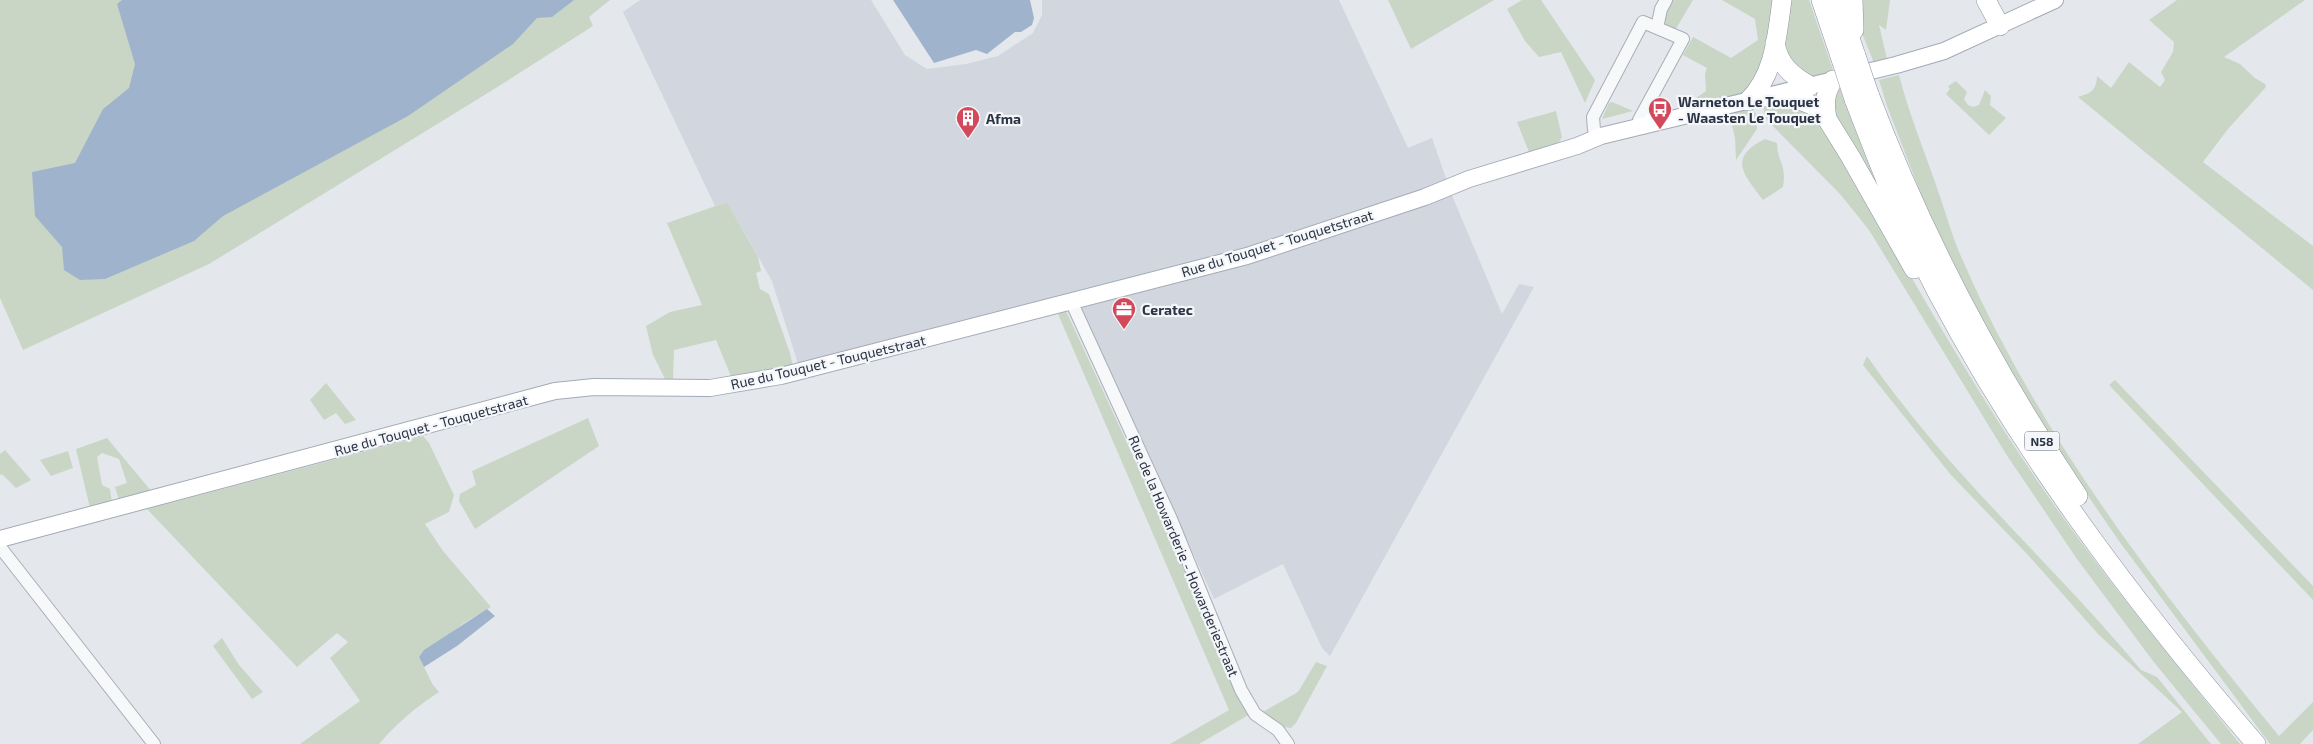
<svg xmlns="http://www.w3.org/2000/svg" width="2313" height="744" viewBox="0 0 2313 744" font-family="'Exo 2',sans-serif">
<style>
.built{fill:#d2d6de}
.green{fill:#c9d6c5}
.water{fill:#9fb4cc}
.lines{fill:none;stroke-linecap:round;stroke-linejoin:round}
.minor-casing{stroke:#a9aeb7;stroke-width:14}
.major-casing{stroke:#a3abb8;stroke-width:18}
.highway-casing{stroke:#8b94a3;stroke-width:20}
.minor{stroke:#f7f8fa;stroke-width:12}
.major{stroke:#fff;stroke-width:16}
.highway{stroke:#fff;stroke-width:19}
.highway-bridge-casing{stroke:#8b94a3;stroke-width:20;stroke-linecap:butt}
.highway-bridge{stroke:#fff;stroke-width:19}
.labels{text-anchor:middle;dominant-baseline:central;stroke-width:4.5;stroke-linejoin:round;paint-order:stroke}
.shield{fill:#f4f6f9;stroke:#676e7b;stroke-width:1}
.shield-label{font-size:12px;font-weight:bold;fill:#2b3445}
.poi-label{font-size:14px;font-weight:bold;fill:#2b3445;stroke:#f4f6f9;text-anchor:start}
.street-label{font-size:14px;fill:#2b3445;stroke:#f4f6f9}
</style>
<rect width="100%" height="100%" fill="#e4e7ec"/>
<path class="built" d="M640,0H871L905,55L927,69L966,64L998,56L1033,33L1042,15V0H1339L1408,148L1432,138L1451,193L1502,314L1519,284L1534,287L1330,656L1322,648L1283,564L1214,599L1075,296L799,367L772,281L727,202L715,206L623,12Z"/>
<path class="green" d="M0,0H610L589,17L593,26L491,91L209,264L23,350L0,298Z
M1388,0H1494L1411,49Z
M1522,0H1541L1595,80L1585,103L1561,52L1539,57L1525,41L1507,9Z
M1672,0H1693L1674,32L1661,26Z
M1722,0H1776L1770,45L1749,94L1702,104L1696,98L1706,91L1705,74L1707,68L1683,55L1693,37L1731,58L1758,40L1755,19Z
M1785,0H1809L1834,73L1805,80L1779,42Z
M1856,0H1890L1886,30L1879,25L1887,59L1874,63L1858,23Z
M2177,0H2305L2224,57L2240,64L2255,78L2265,84L2266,87L2228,129L2203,162L2313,246V290L2078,97C2091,93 2096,91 2097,76L2111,88L2129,62L2160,87L2165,80L2161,72L2173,52L2174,42L2149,20Z
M1899,75C1909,114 1924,150 1937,188C1946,213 1952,237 1963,261C2040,437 2158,589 2279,736L2313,702V730L2300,744H2270L2119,541L2075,477L2009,373L1936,233L1887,106L1879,80Z
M1956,81L1967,92L1964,99L1968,105L1973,107L1979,105L1985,90L1991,96L1990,105L2006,118L1989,135L1946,94L1950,89L1948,86Z
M1840,89L1876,180L1911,258L1836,124L1832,91Z
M1612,102L1633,111L1602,119L1609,103Z
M1774,104L1804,108L1821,119C1895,247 1965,378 2050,499C2109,584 2176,663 2240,744H2221L2153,661L2077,559L2006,454L1869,230L1840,194L1765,118L1763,106Z
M1751,108L1756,114L1757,129L1736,160L1735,138L1729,113Z
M1556,111L1562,137L1557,145L1529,152L1517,122Z
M1765,139L1777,143C1777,161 1787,164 1783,187L1763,200C1745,176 1726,158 1765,139Z
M727,202L758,257L761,271L756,273L760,289L769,294L790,353L793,367L733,381L716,340L674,350L673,380L666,381L653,355L646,326L670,312L702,305L667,223Z
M1066,311L1252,713L1199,744H1170L1229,710L1058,314Z
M1867,356C1946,471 2052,563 2141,670L2157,677L2211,744H2138L2182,712L2098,634L2028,555L1951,475L1863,365Z
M2115,380L2313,586V600L2109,385Z
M326,383L356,420L345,424L336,413L324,420L310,400Z
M588,418L599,446L475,529L459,501L460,494L476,485L472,471Z
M423,436L429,443L454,495L449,512L425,524L443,551L491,607L464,623L419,657L433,685L439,692C417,706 396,724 379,744H300L360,701L330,658L348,642L337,633L297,667L147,509Z
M107,438L152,492L120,503L115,487L127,483L119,459L102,453L97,457L102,485L110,489L112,502L90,508L76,449Z
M5,450L31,480L16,488L2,474L0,475V454Z
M68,451L73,468L51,476L40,460Z
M222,638L239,665L263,692L252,699L213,646Z
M1316,662L1327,666L1296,723L1291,728L1278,726L1259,714L1298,692Z"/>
<path class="water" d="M122,0H574L552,17L537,18L513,44L408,116L223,216L194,241L105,279L80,280L64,270L62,247L35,216L32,172L75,163L103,109L129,88L135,64L117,4Z
M893,0H1030L1034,18L1032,25L1021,32H1015L987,54L976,50L934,63Z
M487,609L495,616L457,646L424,667L419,657L424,650Z"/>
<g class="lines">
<g class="minor-casing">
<path id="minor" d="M1657,28L1661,9L1666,0
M1601,136L1594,130L1593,117L1643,22L1683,39L1639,120
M1071,301L1171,519L1241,690L1255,714L1278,730L1288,744
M0,547L154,744"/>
</g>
<g class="major-casing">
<path id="major" d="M1652,121H1663L1896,65L1944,51L2055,0
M0,539L555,391L594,387L710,388L781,376L1247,256L1425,197L1469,179L1577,146L1601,136L1663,121"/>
</g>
<g class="highway-casing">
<path id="highway" d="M1821,0L1842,62
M1837,0L1856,56
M1853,0L1854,30
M1986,0L2000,26
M1775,43C1779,65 1791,75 1810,86
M1869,94C1923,237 1993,369 2078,496
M1766,97L1797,99L1812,105L1824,114L1850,156L1914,269
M1854,99C1879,164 1904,229 1936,290C2022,454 2135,604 2256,744
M1748,101C1775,75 1777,35 1782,0
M1827,118C1824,103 1825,93 1833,80"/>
</g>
<use href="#minor" class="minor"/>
<use href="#major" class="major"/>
<use href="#highway" class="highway"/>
<g class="highway-bridge-casing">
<path id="highway-bridge" d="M1856,56L1869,94
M1842,62L1854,99"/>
</g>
<use href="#highway-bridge" class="highway-bridge"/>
</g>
<defs>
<g id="bus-pin" transform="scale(1.25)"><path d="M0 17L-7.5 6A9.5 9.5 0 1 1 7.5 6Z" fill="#d1495b" stroke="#f4f6f9"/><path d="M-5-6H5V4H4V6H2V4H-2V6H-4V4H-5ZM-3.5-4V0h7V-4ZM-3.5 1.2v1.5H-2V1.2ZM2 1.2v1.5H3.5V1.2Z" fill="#fff"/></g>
<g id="building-pin" transform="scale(1.25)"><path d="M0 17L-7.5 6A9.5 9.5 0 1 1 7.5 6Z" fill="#d1495b" stroke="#f4f6f9"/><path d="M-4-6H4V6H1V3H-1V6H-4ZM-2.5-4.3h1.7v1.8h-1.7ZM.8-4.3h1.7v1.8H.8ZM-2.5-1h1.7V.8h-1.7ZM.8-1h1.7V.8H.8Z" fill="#fff"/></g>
<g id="office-pin" transform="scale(1.25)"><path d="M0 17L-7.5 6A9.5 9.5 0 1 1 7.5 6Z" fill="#d1495b" stroke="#f4f6f9"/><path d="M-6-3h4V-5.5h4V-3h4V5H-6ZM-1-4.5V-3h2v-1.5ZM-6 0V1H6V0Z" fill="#fff"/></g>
</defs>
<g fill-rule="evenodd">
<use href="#bus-pin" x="1660" y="109"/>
<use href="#building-pin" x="968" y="118"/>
<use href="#office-pin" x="1124" y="309"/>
</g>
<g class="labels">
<rect class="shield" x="2024.5" y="431.5" width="35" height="19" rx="4"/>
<g class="shield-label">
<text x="2042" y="441">N58</text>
</g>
<g class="poi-label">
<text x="1678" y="101">Warneton Le Touquet<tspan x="1678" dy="16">- Waasten Le Touquet</tspan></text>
<text x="986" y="118">Afma</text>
<text x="1142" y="309">Ceratec</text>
</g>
<g class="street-label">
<text transform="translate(1277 243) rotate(-17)">Rue du Touquet - Touquetstraat</text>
<text transform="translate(828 362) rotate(-13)">Rue du Touquet - Touquetstraat</text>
<text transform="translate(431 425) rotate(-15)">Rue du Touquet - Touquetstraat</text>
<text transform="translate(1184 556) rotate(67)">Rue de la Howarderie - Howarderiestraat</text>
</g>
</g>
</svg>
